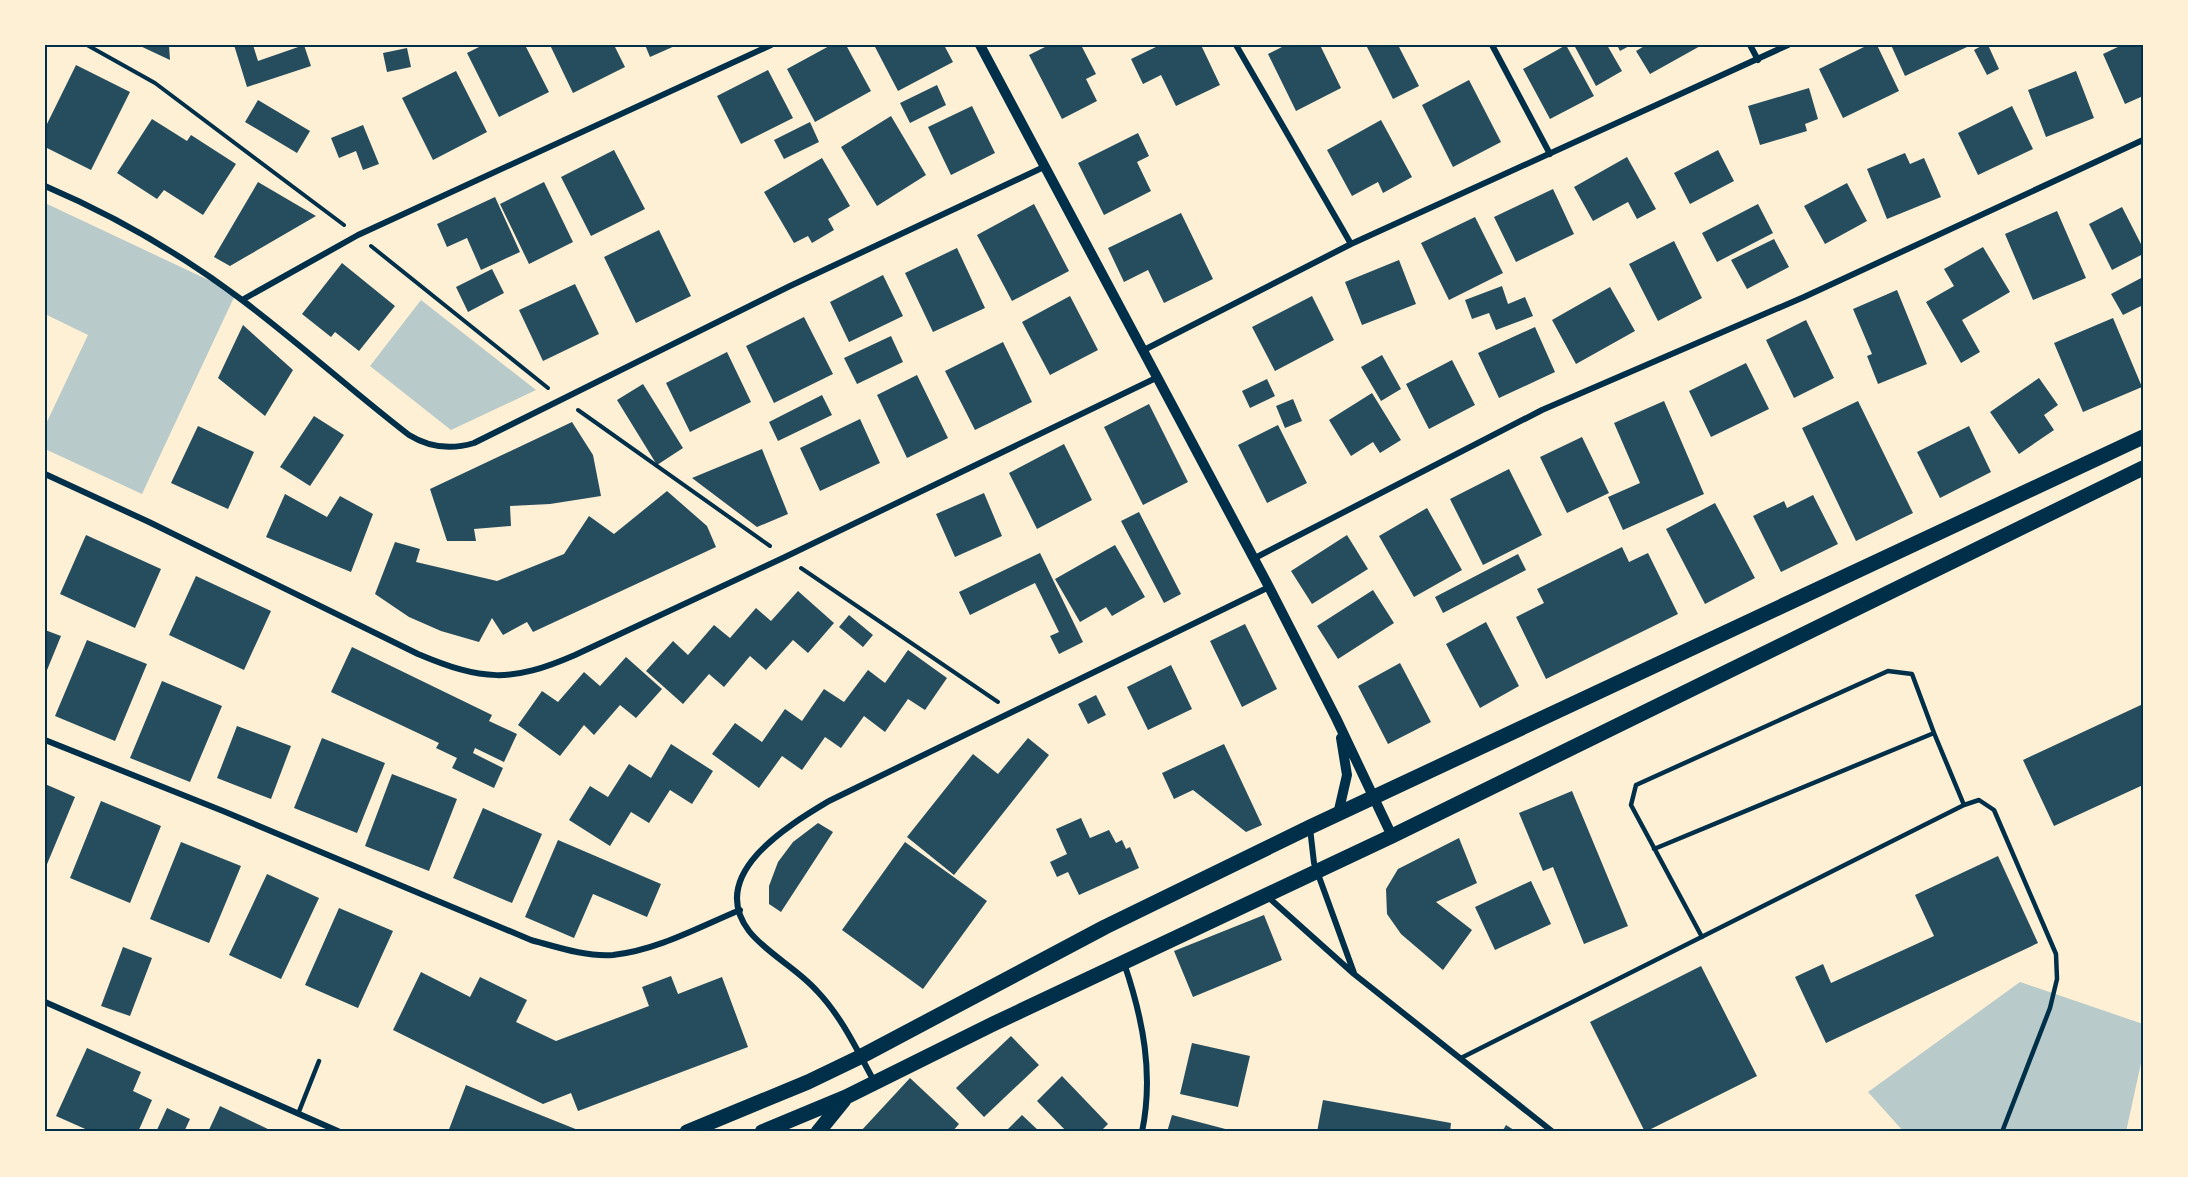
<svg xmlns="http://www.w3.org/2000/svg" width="2188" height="1177" viewBox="0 0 2188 1177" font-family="'Playfair Display',serif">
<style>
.green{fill:#b9caca}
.building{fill:#264d5e}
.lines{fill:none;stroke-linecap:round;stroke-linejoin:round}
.path{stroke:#003049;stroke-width:4}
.service{stroke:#003049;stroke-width:4.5}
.minor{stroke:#003049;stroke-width:6}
.tertiary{stroke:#003049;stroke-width:10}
.primary{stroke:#003049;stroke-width:15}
.neatline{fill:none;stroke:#003049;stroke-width:2}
</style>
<rect width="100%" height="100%" fill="#fdf0d5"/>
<path class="green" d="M45,203L236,293L142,494L45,449V426L88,335L45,314Z
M421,300L536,390L451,430L370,366Z
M2020,982L2143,1024V1054L2126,1132H1904L1868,1092Z"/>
<path class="building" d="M138,45H169L170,60Z
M234,45H253L258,61L304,45L311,66L247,87Z
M483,45H525L549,92L499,117L467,53Z
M550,45H614L625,67L573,93Z
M645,45H677L650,57Z
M831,45H846L871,91L815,122L787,69Z
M874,45H944L953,62L898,91Z
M1049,45H1081L1096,74L1086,79L1097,101L1062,119L1029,55Z
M1160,45H1201L1220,85L1176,106L1161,75L1143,84L1131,59Z
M1286,45H1320L1341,88L1296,111L1268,54Z
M1366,45H1398L1419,86L1393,99Z
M1566,45L1594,96L1550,119L1523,69Z
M1574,45H1607L1622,71L1596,86Z
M1617,45H1631L1620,51Z
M1646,45H1702L1650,74L1636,51Z
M1868,45H1877L1899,91L1843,118L1819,69Z
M1891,45H1966L1967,47L1905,76Z
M1983,45H1988L1999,69L1987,75L1974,50Z
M2122,45H2143V96L2125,104L2103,54Z
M407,48L411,67L387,72L383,53Z
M76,65L130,92L91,170L45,147V128Z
M768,70L793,118L741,144L717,96Z
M456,71L487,132L433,160L402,98Z
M2076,71L2094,118L2046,137L2028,90Z
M1469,80L1501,142L1453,167L1422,105Z
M937,85L946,105L910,123L900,103Z
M1809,88L1818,119L1805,124L1807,131L1760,145L1748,106Z
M258,100L310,131L297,153L245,122Z
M972,106L995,153L951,175L928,127Z
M2012,106L2033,149L1978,175L1958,133Z
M891,116L926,175L877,206L841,147Z
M152,119L187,141L191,135L236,164L203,215L164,190L157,199L117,173Z
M1381,120L1412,177L1383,193L1378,182L1352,196L1327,150Z
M810,122L819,142L784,159L774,140Z
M363,125L379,164L363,170L356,151L339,158L331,138Z
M1138,133L1149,156L1137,162L1151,191L1104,215L1078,163Z
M614,150L645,209L591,236L561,177Z
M1718,150L1734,181L1690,204L1674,173Z
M1905,153L1910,164L1924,158L1941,197L1887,219L1867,169Z
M1627,157L1656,209L1637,219L1628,202L1593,221L1574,187Z
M822,158L850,206L828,219L834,230L812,243L808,236L794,243L764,192Z
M258,182L316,216L230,266L214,257Z
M544,182L573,242L529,264L500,204Z
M1847,183L1867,221L1825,244L1804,206Z
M1553,189L1574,234L1516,262L1494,217Z
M495,197L520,252L481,270L467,238L447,247L437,224Z
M1034,204L1069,271L1012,301L977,235Z
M1758,204L1773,233L1717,262L1702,233Z
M2122,207L2143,248V254L2112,270L2089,224Z
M2057,211L2086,278L2033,300L2005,234Z
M1181,213L1213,279L1164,303L1148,270L1124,282L1108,248Z
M1475,217L1503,273L1449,300L1421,243Z
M659,230L691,296L636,323L604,257Z
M1774,239L1789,267L1747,289L1731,260Z
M1674,241L1702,298L1658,321L1629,264Z
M1983,247L2010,292L1962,320L1980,352L1961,363L1926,302L1954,286L1944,269Z
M957,248L985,308L933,332L905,273Z
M1399,260L1416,304L1362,325L1345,282Z
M342,263L395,306L359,351L335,332L331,337L302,314Z
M492,269L504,293L468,312L456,287Z
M883,275L903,316L849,342L830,302Z
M2143,277V305L2123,315L2111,294Z
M575,284L599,334L543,361L519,310Z
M1502,286L1508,304L1525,297L1533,316L1496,330L1489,313L1472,319L1465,300Z
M1610,287L1635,331L1576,364L1552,320Z
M1897,290L1927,364L1878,384L1867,356L1872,354L1853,309Z
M1070,296L1098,350L1050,375L1022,322Z
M1312,296L1334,340L1275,371L1252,327Z
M804,317L833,374L774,403L746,346Z
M2113,318L2142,387L2083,412L2054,343Z
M1806,320L1834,378L1794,398L1766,340Z
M243,325L293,370L265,416L218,378Z
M1535,327L1555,372L1499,398L1478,353Z
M891,336L903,362L857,384L844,358Z
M1003,342L1032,402L975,430L945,371Z
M727,352L751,402L690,432L666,383Z
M1382,355L1401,389L1381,401L1361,367Z
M1452,360L1475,405L1429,429L1406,384Z
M1746,363L1769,409L1711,437L1689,391Z
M917,375L948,438L907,458L877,395Z
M2039,378L2058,405L2044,415L2054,430L2019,454L1990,412Z
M1267,379L1275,396L1250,408L1242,391Z
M643,384L683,448L657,465L617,400Z
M1372,393L1401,440L1380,453L1373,442L1351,456L1329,420Z
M822,395L832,415L778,441L769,422Z
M1293,399L1302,421L1285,428L1276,406Z
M1664,401L1704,494L1623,530L1608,497L1640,483L1614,423Z
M1858,401L1913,513L1856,541L1802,428Z
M1149,404L1188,482L1143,505L1104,427Z
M314,416L344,435L310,486L280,467Z
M860,419L880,463L820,491L800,448Z
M572,422L593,455L601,496L550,504L510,506L511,526L474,529L476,541H447L430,489Z
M1278,425L1307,483L1267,503L1238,445Z
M198,426L254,452L228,509L171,483Z
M1969,426L1991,472L1940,498L1917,452Z
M1582,437L1609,493L1567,513L1540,457Z
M1064,444L1092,500L1037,529L1009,473Z
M762,449L788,514L757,527L692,478Z
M1509,469L1542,535L1483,565L1450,499Z
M667,491L707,526L716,547L533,632L527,622L503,635L492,618L479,642L441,631L409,617L375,594L395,542L420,549L416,562L497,581L564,554L589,516L614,534Z
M984,493L1002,536L955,557L936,514Z
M285,494L327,517L340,496L373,514L351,572L266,537Z
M1813,495L1838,544L1781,572L1753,516L1784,501L1787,508Z
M1715,503L1755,578L1705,604L1666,529Z
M1427,508L1462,570L1414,597L1379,536Z
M1139,512L1181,594L1164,603L1121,521Z
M86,535L161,569L135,628L60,594Z
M1347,535L1368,569L1312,604L1291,571Z
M1115,545L1145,597L1112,616L1106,607L1080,622L1055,579Z
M1622,547L1629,562L1648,553L1678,614L1546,679L1516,617L1544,603L1537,589Z
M1040,553L1083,642L1059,654L1050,636L1059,632L1035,583L970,615L959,592Z
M1518,554L1526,570L1443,613L1435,597Z
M196,576L271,611L244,670L169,635Z
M1373,590L1394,623L1338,659L1317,626Z
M798,591L834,623L808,653L793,640L766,670L750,656L724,687L709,674L683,704L646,671L673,641L688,655L714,625L730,638L756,608L771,621Z
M849,615L873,635L863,647L839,627Z
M1486,622L1519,686L1480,708L1446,644Z
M1245,624L1277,689L1242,707L1210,641Z
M45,630L61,636L45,675Z
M87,640L147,664L115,741L55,716Z
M352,647L492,715L489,721L517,734L504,762L475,748L473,753L503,768L494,788L452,768L457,758L436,748L439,743L331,692Z
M908,650L947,678L925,710L908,699L885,732L864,716L841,748L825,737L802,770L782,756L759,788L712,754L735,723L762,742L785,709L802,721L824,689L844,702L868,670L885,683Z
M626,657L662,689L636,718L620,705L594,735L584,725L560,756L518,725L542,691L558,702L584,672L600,686Z
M1400,663L1431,722L1388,744L1358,686Z
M1171,665L1192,709L1148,730L1127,687Z
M162,681L222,706L190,782L130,758Z
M1096,695L1106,715L1088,724L1078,704Z
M2143,704V785L2054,826L2023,760Z
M237,726L291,746L271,799L217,778Z
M322,738L385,763L357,833L294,808Z
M1028,738L1049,755L954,875L907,837L973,754L998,774Z
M671,744L713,771L692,804L670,790L649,823L631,812L610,846L569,820L590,786L608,797L629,764L651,778Z
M1224,744L1262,825L1246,832L1193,790L1174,799L1162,773Z
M392,774L457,799L429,871L365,846Z
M45,784L75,797L45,869Z
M1572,791L1628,926L1584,944L1553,867L1543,871L1519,813Z
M101,801L161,826L130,903L70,878Z
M483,808L542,834L512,903L453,878Z
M1081,818L1090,838L1109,830L1116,843L1122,840L1126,849L1130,847L1139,868L1079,895L1068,872L1057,877L1050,862L1067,854L1056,829Z
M818,823L833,832L781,912L769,904V886L778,862L793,842Z
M1459,838L1477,883L1436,902L1472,930L1443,970L1401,934L1387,914L1386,889L1398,869Z
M558,840L661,884L647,917L593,894L574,938L525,917Z
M181,842L241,866L209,943L150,919Z
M905,842L987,901L923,989L842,930Z
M1998,856L2038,943L1826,1043L1795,977L1823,964L1831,983L1934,936L1915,895Z
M267,874L319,898L281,979L229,955Z
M1531,881L1551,924L1495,950L1475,907Z
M339,908L393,931L358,1008L305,985Z
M1264,915L1282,960L1193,997L1174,951Z
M123,947L152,958L130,1016L101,1006Z
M1701,966L1757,1076L1645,1132L1590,1022Z
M421,972L470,997L480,977L527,1000L516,1022L556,1041L649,1006L642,987L671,976L678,994L722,977L748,1047L578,1111L571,1093L543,1104L393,1030Z
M1011,1036L1039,1065L984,1117L956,1088Z
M1192,1043L1250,1056L1238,1107L1180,1094Z
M87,1048L141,1072L133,1091L152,1100L138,1132H92L56,1116Z
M1062,1076L1108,1124L1100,1132H1067L1037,1101Z
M910,1078L959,1124L952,1132H860Z
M466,1085L578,1130L448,1132Z
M1323,1100L1451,1123L1450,1132H1317Z
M220,1106L274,1132H208Z
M167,1108L190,1119L184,1132H156Z
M1022,1115L1040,1132H1005Z
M1172,1115L1233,1131V1132H1167Z
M1506,1125L1517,1132H1502Z"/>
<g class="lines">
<path class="path" d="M87,45L155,83L344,225
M371,246L548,388
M578,410L770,546
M801,568L998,702"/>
<path class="service" d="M1654,849L1934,733L1964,805
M1702,937L1631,805L1636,785L1888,671L1912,674L1934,733
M1461,1058L1964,805L1979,800L1994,810L2056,954L2057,979L2050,1008L2002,1132
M298,1114L319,1061"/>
<path class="minor" d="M1236,45L1351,244
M1492,45L1550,154
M1750,45L1758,60
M45,186C115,216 181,254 242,300C299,343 352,391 409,435C430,448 451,450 474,443L790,286L1046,166
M242,300L358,235L771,45
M1142,351L1351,244L1788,45
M45,474L149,522L418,654C482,681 511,683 575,655L785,557L1158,377
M1253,559L1542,410L1804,297L2143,140
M45,740L223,811L531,940C557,947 586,957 613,955C658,950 699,927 740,910
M1310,828L1314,863L1354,973
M1267,896L1354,974L1553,1132
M1124,963C1143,1019 1154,1074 1142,1132
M45,1002L340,1132
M875,1083C858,1052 842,1017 817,991C798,969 766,953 749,931C706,874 789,825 829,801L1269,587"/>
<path class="tertiary" d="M980,45L1269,587L1336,718L1392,836
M1338,814L1347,775L1341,738"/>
<path class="primary" d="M687,1132L808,1082L860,1057L1105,927L1310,827L2143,437
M762,1132L846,1097L993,1024L1392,836L2143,468
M818,1132L844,1100"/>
</g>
<rect width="2188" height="1177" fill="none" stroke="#fdf0d5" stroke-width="93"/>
<rect x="46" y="46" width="2096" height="1084" class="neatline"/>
</svg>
